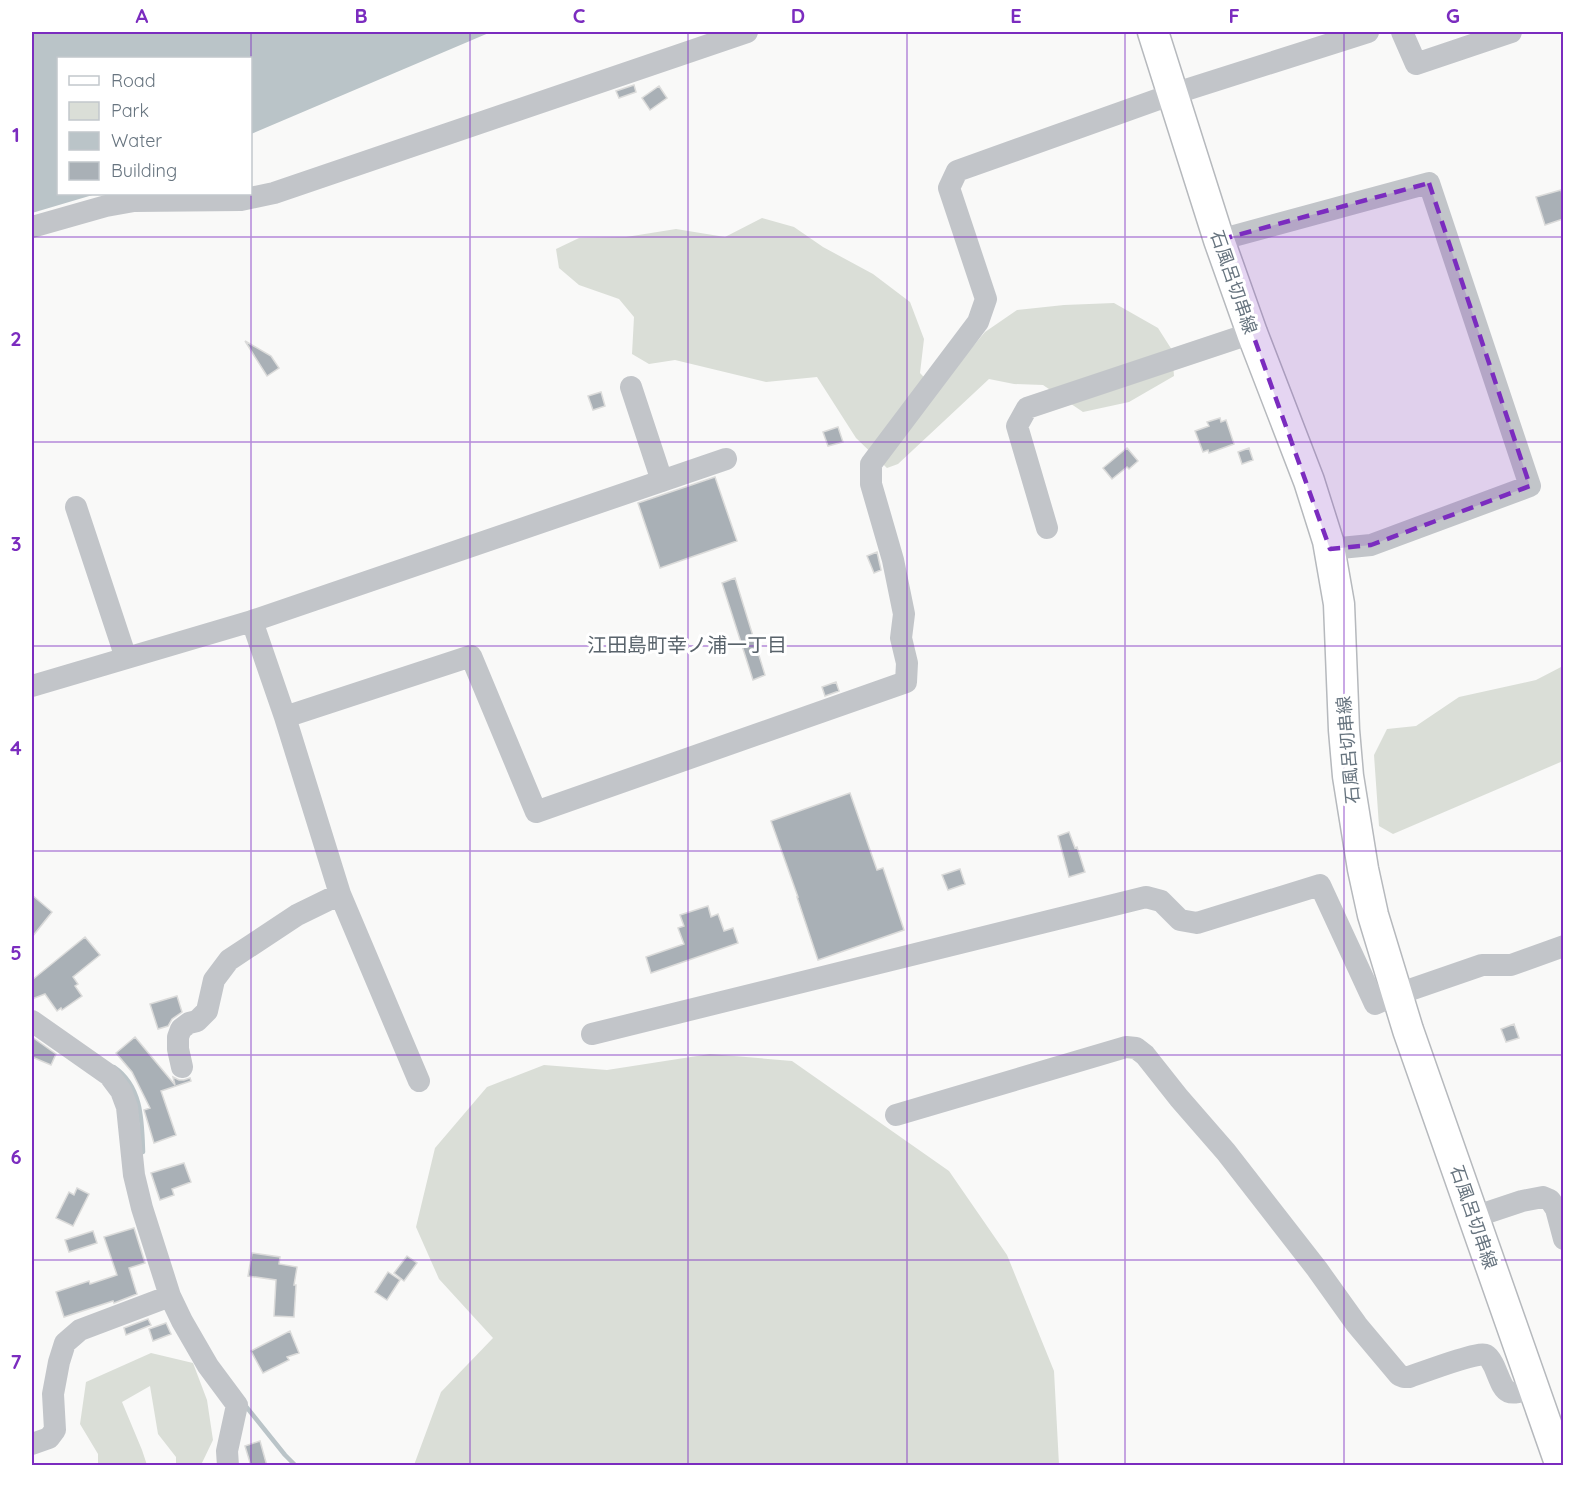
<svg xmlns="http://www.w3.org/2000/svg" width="1595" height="1497" viewBox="0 0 1595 1497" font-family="Quicksand,'Noto Sans JP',sans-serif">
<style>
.green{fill:#daded7}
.water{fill:#bac4c8}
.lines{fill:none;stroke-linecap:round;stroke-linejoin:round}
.stream{stroke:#bac4c8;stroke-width:4.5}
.building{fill:#a9b0b6;stroke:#dbdbda;stroke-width:1.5}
.major-casing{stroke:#b6b9bd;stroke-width:33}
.minor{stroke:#c2c5c9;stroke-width:22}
.major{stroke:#fff;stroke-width:30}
.marked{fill:#7b2cbf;fill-opacity:0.2;stroke:#7b2cbf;stroke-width:4.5;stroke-dasharray:12 8;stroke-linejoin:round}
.grid{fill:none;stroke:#7b2cbf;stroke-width:1.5;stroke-opacity:0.55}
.labels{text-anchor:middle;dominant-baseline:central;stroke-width:6;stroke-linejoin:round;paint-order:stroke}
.street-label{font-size:18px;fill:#67747f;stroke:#fff}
.neighbourhood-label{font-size:20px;fill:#59636b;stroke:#fff}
.neatline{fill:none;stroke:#7b2cbf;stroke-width:2}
.grid-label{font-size:20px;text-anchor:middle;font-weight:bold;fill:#7b2cbf}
</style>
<rect width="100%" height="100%" fill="#f9f9f8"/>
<path class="green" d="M762,218L794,227L823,247L873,274L910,302L924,339L920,373L936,390L985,332L1017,310L1064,305L1114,303L1158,328L1172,350L1174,376L1129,402L1083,412L1043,385L1014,384L989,379L898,464L887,468L856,438L817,377L766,382L675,360L649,364L632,354L634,317L619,299L579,285L559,268L556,249L579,238L626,237L676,229L725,237Z
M1563,666V761L1393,834L1379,826L1374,755L1387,729L1416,726L1459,697L1536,680Z
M710,1054L792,1061L949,1171L1007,1255L1054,1371L1059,1465H414L441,1392L493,1338L439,1279L416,1227L435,1148L487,1087L544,1065L607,1070Z
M151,1353L193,1363L207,1400L213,1440L201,1465H176V1457L158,1434L150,1386L122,1402L142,1450L147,1465H98V1454L80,1424L86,1382Z"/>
<path class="water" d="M32,32H491L251,134L250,58H58V194H96L32,213Z"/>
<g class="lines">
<path class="stream" d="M114,1067C142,1086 142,1121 143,1152
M244,1404L285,1455L296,1466"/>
</g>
<path class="building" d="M634,85L636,92L619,98L616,91Z
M659,86L667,98L650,110L642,98Z
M1561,190L1563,198V219L1545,225L1536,197Z
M245,341L271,356L279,368L267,376Z
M601,392L605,406L593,410L588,396Z
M1220,418L1221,422L1226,420L1234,444L1209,453L1208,450L1203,452L1195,431L1209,426L1207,422Z
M838,427L843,442L828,446L823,432Z
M1127,448L1138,461L1129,469L1127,467L1112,479L1103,468Z
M1249,448L1253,460L1242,464L1238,452Z
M715,477L737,541L660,568L638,503Z
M877,552L881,570L874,573L867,556Z
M735,578L765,675L753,680L722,583Z
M836,682L839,691L825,696L822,687Z
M850,793L877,870L883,868L904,930L818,960L797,897H798L771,821Z
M1069,832L1075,848L1077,847L1085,872L1069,877L1058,836Z
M960,869L965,884L948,890L942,875Z
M32,895L52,912L32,937Z
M708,906L711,917L718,914L724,931L733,928L738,943L651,973L646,957L684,944L678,928L684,926L680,915Z
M85,937L100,955L73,977L78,984L75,986L82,996L62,1010L61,1008L57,1011L45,994L32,999V980Z
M177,996L182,1012L172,1019L168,1026L158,1029L150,1004Z
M1514,1024L1519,1038L1506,1042L1501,1029Z
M32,1037L56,1054L51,1065L32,1057Z
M135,1037L175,1085L173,1077L179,1080H184L190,1078L191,1081L161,1091L176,1135L154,1143L144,1110L150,1108L132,1072L116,1053Z
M184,1163L191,1182L172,1189L174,1195L160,1200L151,1173Z
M77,1188L89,1194L73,1226L56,1218L69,1192L74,1195Z
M134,1228L145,1263L129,1268L137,1294L114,1303L113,1301L64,1317L56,1292L89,1281L90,1284L117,1275L104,1237Z
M93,1231L97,1243L69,1252L65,1240Z
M252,1253L280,1257L279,1264L297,1267L294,1285H296L294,1317L274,1316L276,1280L248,1276Z
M407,1256L417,1263L404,1281L394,1273Z
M388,1272L400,1280L387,1300L375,1292Z
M148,1319L151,1325L126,1335L124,1328Z
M166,1323L171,1334L153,1341L149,1329Z
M290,1331L299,1353L287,1357L289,1360L263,1373L251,1351Z
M260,1441L267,1466H251L245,1446Z"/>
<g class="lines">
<g class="major-casing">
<path id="major" d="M1153,32L1219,240L1252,333L1309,481L1328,541L1339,604L1344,730L1348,776L1363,869L1373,915L1408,1030L1561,1466"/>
</g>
<path class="minor" d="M1402,32L1416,64L1511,32
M32,227L106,206L134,201L241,200L274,193L747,32
M1219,240L1429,183L1530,486L1371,545L1330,549
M631,387L662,481
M76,507L126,658
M1047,528L1017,426L1027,408L1252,333
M252,621L285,717L340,894L419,1081
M32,686L252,621L726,459
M285,717L471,656L536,812L906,682L907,663L901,638L904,614L893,560L871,484V464L978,322L986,299L949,188L957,171L1173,94L1368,32
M32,1021L109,1075L121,1091L127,1107L134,1175L142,1208L170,1296L182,1321L208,1366L237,1405L227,1451L228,1466
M592,1034L1146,897L1161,901L1180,920L1197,923L1320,885L1375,1004L1398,994L1482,965H1511L1564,946
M182,1067L178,1049V1037L181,1029L189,1023L197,1021L207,1011L214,980L229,960L297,915L340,894
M896,1115L1126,1047L1136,1048L1145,1055L1179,1098L1226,1152L1317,1269L1357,1325L1399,1375L1404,1377H1409C1421,1373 1478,1351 1486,1355C1490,1357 1492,1363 1494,1366C1506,1394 1503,1397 1534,1388
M1474,1217L1522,1201L1543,1197L1550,1200L1556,1209L1564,1239
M32,1444L49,1438L55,1430L53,1394L59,1362L65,1343L80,1330L170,1296"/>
<use href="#major" class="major"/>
</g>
<path class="marked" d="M1429,183L1530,486L1371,545L1330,549L1219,240Z"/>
<path class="grid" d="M251,32V1466M470,32V1466M688,32V1466M907,32V1466M1125,32V1466M1344,32V1466M32,237H1564M32,442H1564M32,646H1564M32,851H1564M32,1055H1564M32,1260H1564"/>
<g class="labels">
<g class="street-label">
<text transform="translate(1234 282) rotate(71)">石風呂切串線</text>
<text transform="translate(1348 750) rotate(-95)">石風呂切串線</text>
<text transform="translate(1474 1217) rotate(71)">石風呂切串線</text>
</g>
<g class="neighbourhood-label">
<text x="687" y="644">江田島町幸ノ浦一丁目</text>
</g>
</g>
<rect width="1595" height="1497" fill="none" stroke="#ffffff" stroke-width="66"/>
<rect x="57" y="57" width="195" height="138" fill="#ffffff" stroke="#c2c7cc" stroke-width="1.5"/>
<rect x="69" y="76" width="30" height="9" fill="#ffffff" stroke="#c2c7cc" stroke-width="1.5"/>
<text x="111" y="87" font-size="18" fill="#67747f">Road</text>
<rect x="69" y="102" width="30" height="18" fill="#daded7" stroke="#c2c7cc" stroke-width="1.5"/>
<text x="111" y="117" font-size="18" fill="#67747f">Park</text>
<rect x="69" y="132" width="30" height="18" fill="#bac4c8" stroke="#c2c7cc" stroke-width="1.5"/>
<text x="111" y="147" font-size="18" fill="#67747f">Water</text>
<rect x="69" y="162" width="30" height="18" fill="#a9b0b6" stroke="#c2c7cc" stroke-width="1.5"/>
<text x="111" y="177" font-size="18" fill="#67747f">Building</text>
<rect x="33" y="33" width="1529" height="1431" class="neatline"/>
<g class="grid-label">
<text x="142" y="23">A</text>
<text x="361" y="23">B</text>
<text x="579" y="23">C</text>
<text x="798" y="23">D</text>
<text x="1016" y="23">E</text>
<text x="1234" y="23">F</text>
<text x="1453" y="23">G</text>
<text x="16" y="142">1</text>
<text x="16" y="346">2</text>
<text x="16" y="551">3</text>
<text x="16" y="755">4</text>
<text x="16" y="960">5</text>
<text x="16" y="1164">6</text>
<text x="16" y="1369">7</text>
</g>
</svg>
